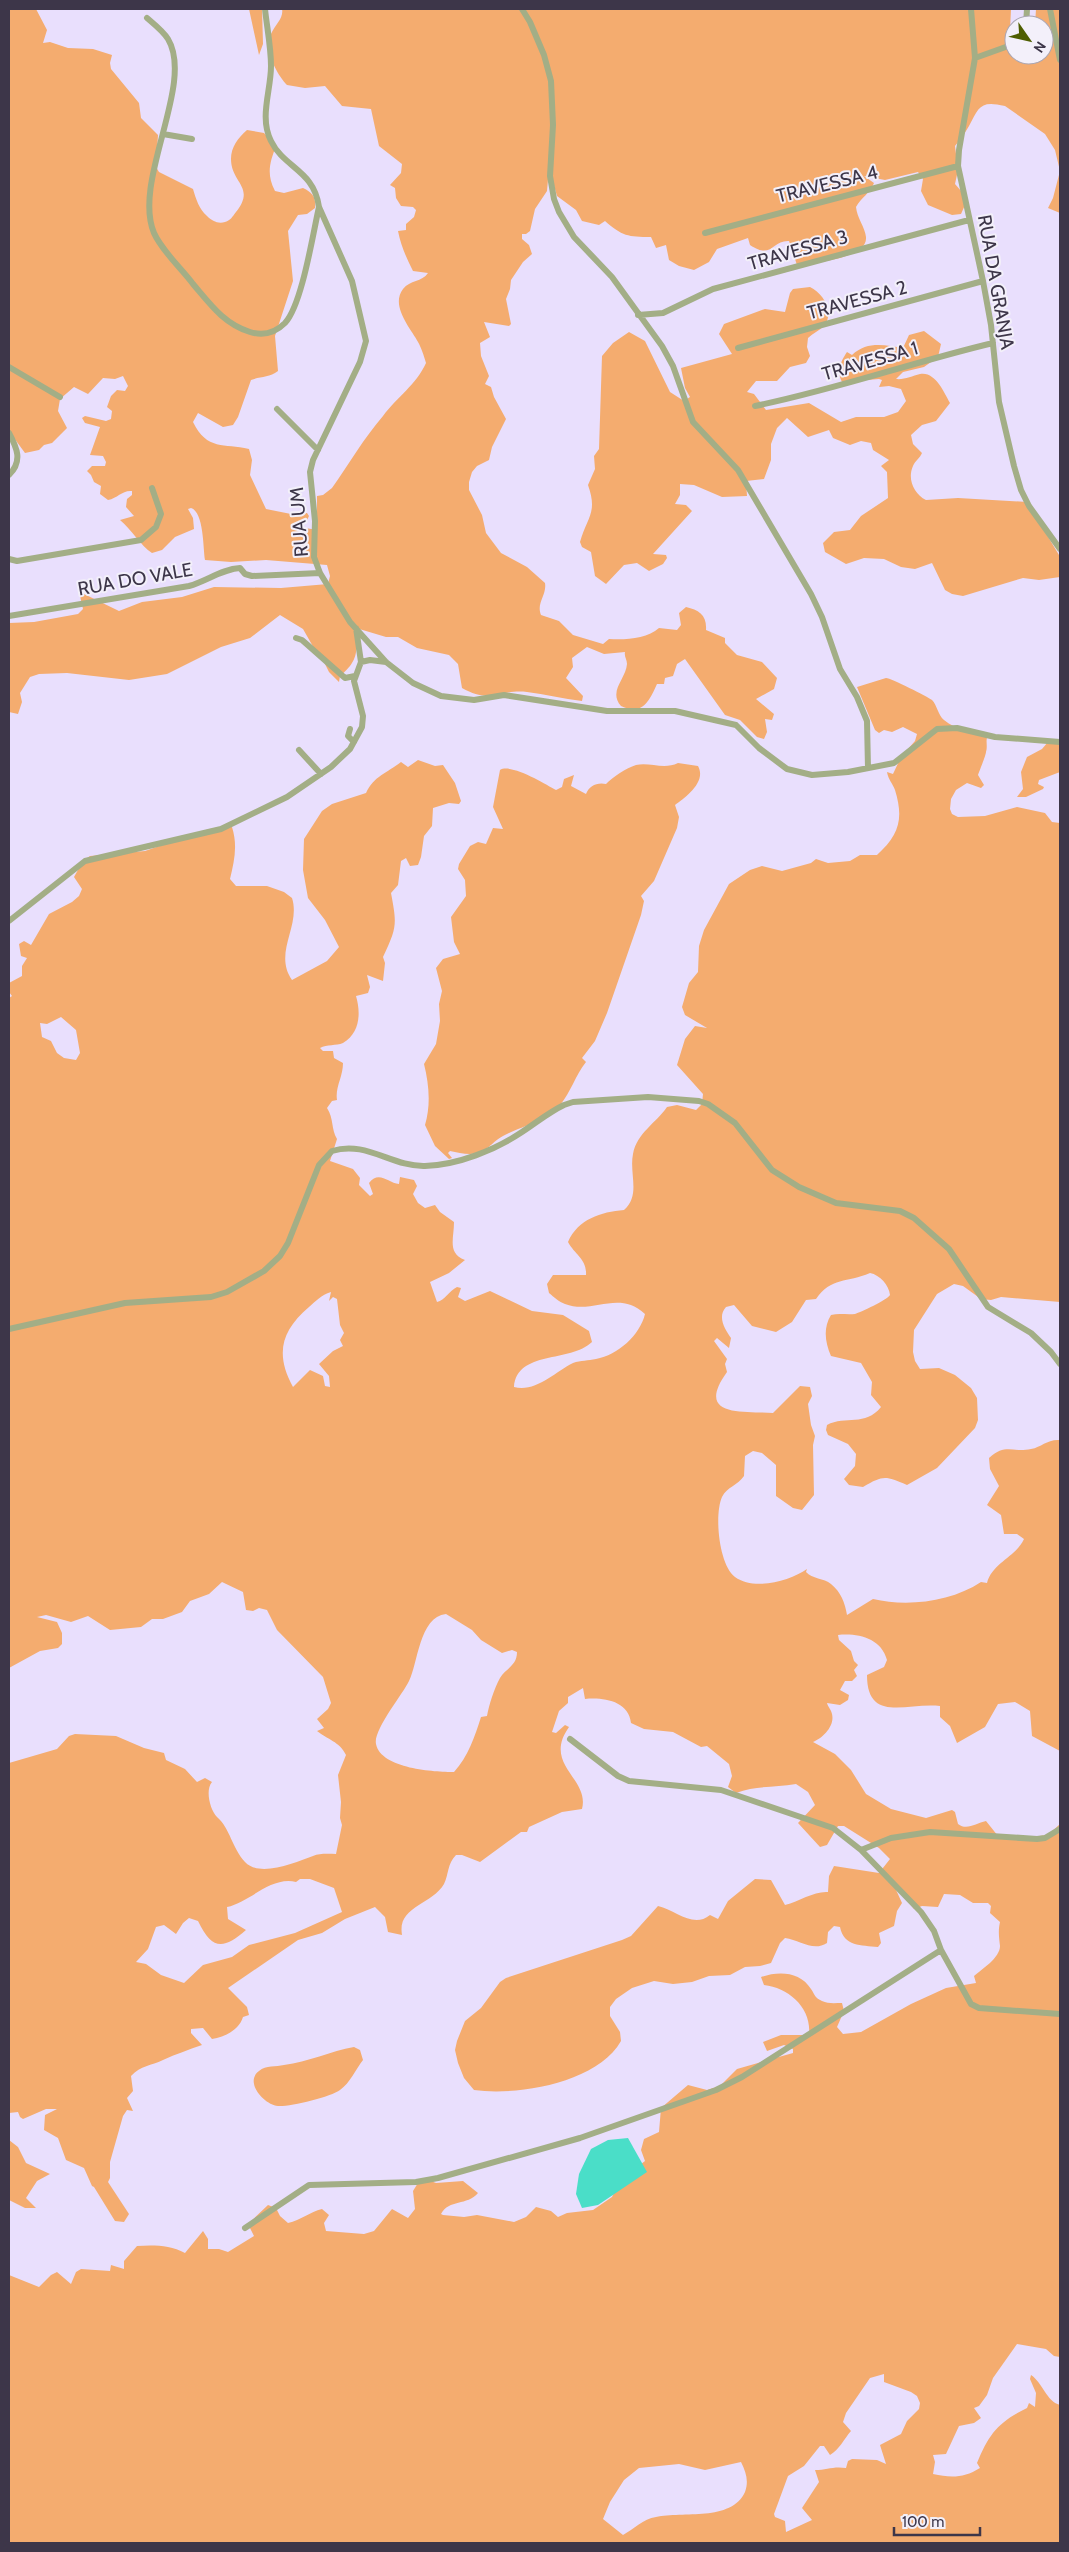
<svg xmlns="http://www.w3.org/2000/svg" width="1069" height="2552" viewBox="0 0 1069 2552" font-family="Cabin,sans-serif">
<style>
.green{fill:#f4ac6f;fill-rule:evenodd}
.water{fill:#4adec8}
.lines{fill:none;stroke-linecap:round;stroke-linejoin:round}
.minor{stroke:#a3ae86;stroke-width:6}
.labels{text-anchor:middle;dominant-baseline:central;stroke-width:4;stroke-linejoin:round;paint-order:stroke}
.street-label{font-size:19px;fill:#3d3649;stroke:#f3f0fa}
</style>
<rect width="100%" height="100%" fill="#e9dffd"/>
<path class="green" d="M9,9H36L47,30L43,43L50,42L68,48L93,49L112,55L110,63L111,69L139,103L141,118L158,135L156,167L159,172L193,189C196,199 199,209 207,216C212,221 218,224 225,222C231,220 232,217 236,212C256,187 231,183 231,159C231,147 238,138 247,130L264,133L276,146C270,162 266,174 275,191L284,193L303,188C313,193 316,197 315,208L307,214L298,215L288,231L293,281L275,336L278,371C269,378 261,376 251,380L238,417L233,425L223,427L198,413L193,422C207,451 224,443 249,449L252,460L250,475L266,509L291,514L307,513L309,516L307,520L294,526L317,530V496L323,495L332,488C349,464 364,438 383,416C397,397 416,385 426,363C424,356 421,347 418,342C411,329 390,306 403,289C410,280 422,282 428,273L413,271C406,257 401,246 398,231L406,230V224L414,217L416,210L413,207L401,206L396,198L395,188L390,185L401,173L402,164L379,146L371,109L342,106L325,86L305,88L287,85C276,74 264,49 271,34C275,25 284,18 282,9H1011L1010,31L1014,36V55H1044V25H1035L1036,9H1060V213L1048,208L1053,198L1060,171L1055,150L1045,134L1005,106C980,100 979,107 969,126C965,133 960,140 955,146L958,170L955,184L962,192L965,205L961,214L952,215L928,205L921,191L923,179L918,172L885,180L864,176L874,183C870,193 861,198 856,207C857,218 865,227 866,237C868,259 812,263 797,265L789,241C772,240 772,260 750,245L748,238L717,249L709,262L694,270L679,266L669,260L666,245L656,248L651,237C628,237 622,236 605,221L599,225L582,221L576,210L557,196L549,168L547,191L535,209L530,231L526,234H522V239L529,245L532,254L523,262L511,280L510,289L506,299L511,324L509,326L484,322L490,337L480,343L481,356L489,376L485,384L491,387L494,397L506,419L492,447L489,460L477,466L472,472L469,482V490L482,515L486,533L501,553L527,567L545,583C547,595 536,603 541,615L559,621L573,635L603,644L609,639C625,640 647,639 659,628L677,630L681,625L679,613L686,607C699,610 707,615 706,630L725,638V643L737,655L762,662L777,678L774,689L756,699L774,714L772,720L765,719L767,732L764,739L757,737L740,720L725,715L685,659L677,664L673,676L665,678L664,684H657C649,702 642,716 621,706C608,691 626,679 627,664C627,659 624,657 625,652L604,654L587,647L572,658L573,667L566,678L583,696L582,701C563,699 545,694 527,692C500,689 490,704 462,688L458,664L449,655L417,648L398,637H386L356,628C357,651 359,660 340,676L339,682L329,672L319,652L315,650L303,629L280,615L250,638L221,647L167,674L129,680L67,673L39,674L30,677L20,693L22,702L18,714L9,712V623L34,622L78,614L83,609L80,596L82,593L119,611L142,602L182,597L214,587L281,588L328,584L330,576L327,565L266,560L231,562L205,560C203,548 204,512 191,508L188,509L193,518L194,529L175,537L162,550L152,553C141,546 131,529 120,520L134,516L126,507L127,499L132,495V491C122,490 118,498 108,500L100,494L101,486L94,482L91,475L87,471L92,466H105L106,462L103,456L90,455L100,427L85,423L82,418L85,416L106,421L111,419L112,411L107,407L111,396L117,390L125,391L128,386L123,376L115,379L103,378L88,394L74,387L60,399L58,411L67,428L52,443L44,445L39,450L25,453L14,438L9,436Z
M249,9H262L263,44L259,55Z
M810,287C823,293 835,312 824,326C819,331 813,333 808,338L807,347L810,356L806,363L790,367L777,381H756L747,392L754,394L766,410L809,403L841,422L856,417H884L898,412L906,401L901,389L889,386L879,387L882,380L879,379L842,382C836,371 841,361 847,352L852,355C867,341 884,345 903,348L909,335L924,331L941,344L938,357L924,367L903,372L896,379C904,380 912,376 920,374C935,371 944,392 950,403L936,421L922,425L911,435L913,444L922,453C920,458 915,461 913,466C907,479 914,494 926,500L958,498L1027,502L1059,555L1060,577L1039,580L1023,578L963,596L952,594L945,590L932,563L915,569L901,567L884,559L864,558L846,564L825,552L823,543L834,532L850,530L861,516L888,498L887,472L881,466L889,460L873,450L871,443L861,441L850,445L833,438L829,430L808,437L787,418L777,428L771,444V460L764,479L746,481L747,496L722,497L694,485L680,484V495L675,504L686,505L692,511L653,554L666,555L667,558L663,564L649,571L637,563L624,565L606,584L595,576L591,552L582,547L580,542C587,517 598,513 588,485L595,469L594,456L599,449L602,356L613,343L629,332L645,341L670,392L684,401L690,397L685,388L681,368L732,354L719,334L724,324L765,309L785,312L790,293L793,289Z
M886,678C891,678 928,697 932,700C937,705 938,715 944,720C956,730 974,732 988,735C985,741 988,745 986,752C986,755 979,772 978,775L984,785L981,788L967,783L956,790L951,799L950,809L952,814L958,817L985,816L1017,807L1045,813L1052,822L1060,823V1302L1001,1297L991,1300L981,1299L963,1286L954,1284L937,1294L914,1330L913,1352L915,1361L920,1369L939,1368L955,1375L971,1388L977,1398L978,1420L975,1428L937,1468L907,1485C885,1476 884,1475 863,1487L849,1485L844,1479L855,1466L856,1454L848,1444L828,1435L826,1430L827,1425C846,1415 865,1427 881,1407L871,1395L872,1382L861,1363L831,1356C825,1342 823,1328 831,1315C839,1313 847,1315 855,1314C861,1312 887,1300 890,1295C889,1285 880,1275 870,1273C847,1283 831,1277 816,1299L806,1300L792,1322L776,1332L752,1326L734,1305L726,1307C717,1317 725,1329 731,1338L729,1348L717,1338L714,1341L727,1359L725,1364L727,1372C694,1418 744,1411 773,1413L800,1386L810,1387L812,1396L808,1404L811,1425L815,1436L813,1445L814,1495L802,1510L793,1508L776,1496V1465L762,1453L753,1451L745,1456L744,1476C738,1485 727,1487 722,1497C714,1515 719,1565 735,1577C754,1591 790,1581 807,1569L806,1572C812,1579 824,1578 831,1584C841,1592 845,1603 847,1615L873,1599C907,1607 951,1602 981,1582L987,1583C993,1562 1015,1558 1024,1539L1017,1534H1004L1001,1515L987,1505L999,1486L990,1469L989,1458C1006,1443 1012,1453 1031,1449C1042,1447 1047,1439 1060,1440V1751L1032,1736L1030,1711L1015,1702L998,1704L985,1727L957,1743L950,1726L940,1717V1706C908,1702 867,1724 867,1675L884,1667L887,1660C881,1638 858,1633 838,1635L839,1640L851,1651L854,1661L858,1665L854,1670L857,1676L852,1681H845L840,1690L849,1695L848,1700L840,1705L827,1703C828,1707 831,1709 832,1714C835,1726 823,1738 813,1742L835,1754L851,1770L866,1794L891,1809L926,1818L952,1810L955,1812L958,1824C967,1831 976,1823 986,1821L998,1836L1013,1839L1048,1835L1060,1824V2357L1054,2356L1046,2349L1017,2344L993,2378L987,2395L979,2406L974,2408L981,2418L974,2423L959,2426L946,2454L933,2455L935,2462L933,2474C951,2478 964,2478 980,2468L977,2463C989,2434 998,2422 1027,2408L1029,2403L1035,2407L1036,2393L1030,2379L1031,2375C1043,2383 1046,2401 1060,2405V2543H9V2275L39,2287L51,2275L57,2272L71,2284L76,2272L81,2269L110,2271L111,2265L124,2269V2261L137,2246C154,2245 170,2245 185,2253L203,2231L208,2239V2249H219L228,2252L254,2236L248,2224L268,2205L276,2208L280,2216L288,2223C301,2220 310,2212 322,2209L329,2215L324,2223L326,2231L364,2234L374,2231L392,2209L408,2218L415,2209L413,2191L418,2183L428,2180L436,2183L463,2181L478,2193C467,2206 449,2199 441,2214L443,2215L464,2217L477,2215L514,2222L526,2217L536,2207L551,2211L558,2217L567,2213L593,2210L612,2197L620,2180L645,2161L641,2150L644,2139L659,2132L661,2108L688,2085L707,2090L720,2086L737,2069L793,2053V2049L784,2045L767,2051L763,2042L781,2035H809C812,2008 789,1988 764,1985L761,1977C778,1971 800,1971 811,1989C815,1995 815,1998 822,2001C828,2004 835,2003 842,2003L844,2011L837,2027L843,2034L861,2032L911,2004L946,1988L976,1983L974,1976C982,1969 1000,1958 1000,1946C999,1937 998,1931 1000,1922L990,1913L991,1906L988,1903H973L960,1895L944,1894L938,1907L922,1906L914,1909L892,1881L902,1903L897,1911L894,1926L879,1933L881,1943L878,1947C861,1945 844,1947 840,1927L834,1926L828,1932L827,1943C813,1952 800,1940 785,1938L780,1943L771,1963L760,1966L745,1967L730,1975L709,1976L692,1982L673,1984L654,1981L632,1988L616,1999L610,2007V2016L620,2032L621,2041C597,2083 518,2096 474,2090L464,2078L458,2063L455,2050L457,2041L465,2021L481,2008L500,1982L506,1978L622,1940L631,1936L658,1906C676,1910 693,1929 710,1915L718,1919L728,1901L755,1879L771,1880L785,1905C800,1901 814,1891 828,1892L829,1876L834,1866L879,1873L890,1859L879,1848L844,1826H838L827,1845L820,1847L798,1823L815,1805L808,1792L796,1784C775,1788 756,1785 736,1793L728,1787L732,1776L729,1764L707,1746L701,1747L673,1732L644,1729L631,1723C629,1701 603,1697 585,1699L583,1688L568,1697V1703L559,1711L552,1732L556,1733L565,1725L569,1727C542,1765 590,1778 582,1809L562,1812L529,1827L527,1832H521L480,1862L462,1855H456C447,1864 449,1874 444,1884C432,1905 397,1906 402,1935L388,1932L385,1917L375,1907L345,1919L322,1933L298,1940L228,1988L247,2007L249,2015L243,2017C239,2030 225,2037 212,2039L203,2028L191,2029V2033L202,2045C188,2050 176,2054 163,2060C151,2066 141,2065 131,2076L133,2091L127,2098L133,2111L127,2110L123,2116L110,2162V2178L108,2182L129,2214L124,2222L115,2221L94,2187L92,2186L84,2168L66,2160L58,2138L44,2130L45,2115L57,2109H46L23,2119L20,2117L18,2112L9,2113V1763L57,1749L69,1736L75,1734L116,1736L144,1748L164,1753L166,1760L185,1769L197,1782L205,1778L212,1782C205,1790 210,1810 217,1817C230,1828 232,1848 245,1862C260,1878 296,1862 313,1856C320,1853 329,1854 336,1854L342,1825L340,1818L341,1802L338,1775L346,1755C339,1741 328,1740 317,1731L324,1728L317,1719L328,1709L331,1703L323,1677L277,1630L267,1610L259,1608L253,1611L246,1610L243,1592L222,1582L209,1594L190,1601L182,1612L163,1619H152L141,1627L110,1630L88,1616L71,1622L46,1615L37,1617L57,1622L62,1633V1644L58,1648L40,1651L9,1668V998L12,996L9,992V983L22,976V966L27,958L21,956L19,944L24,941L31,945L49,914L72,902L79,896L82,889L74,877L83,861L90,856L145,851L209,829L232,827C238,846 234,862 230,879L236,886H267L284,892L292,898C301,926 273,953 292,980L327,961L339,947L325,920L308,898L303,870L304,839L322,811L332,804L366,793C374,776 387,773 401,762L408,767L418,760L435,766L443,765L455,783L461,801L459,804L449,803L433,808L432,826L424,836L421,857L418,865L410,866L406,858L401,861L398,885L391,893C397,925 397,927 383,957L385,963L383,981L367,975L370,987L368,993L356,996C361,1013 360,1033 343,1043C336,1046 327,1044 320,1048L323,1051H333L334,1058L343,1063C343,1077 335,1087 337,1100L332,1101L327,1108C334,1119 331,1129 337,1139L330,1161L353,1169L360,1178L359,1185L370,1196L373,1194L369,1183C379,1170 388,1183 399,1184L400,1177L414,1180L417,1186L413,1194L418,1203L425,1208L435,1205L440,1212L454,1222C454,1239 447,1253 465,1260L449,1273L430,1282L437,1302C445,1300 449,1291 457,1287L461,1288L458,1297L465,1301L490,1291L532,1311L563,1315L589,1331L592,1342C570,1363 517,1350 514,1387C535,1393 555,1372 573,1363C581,1360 588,1361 596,1359C618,1355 640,1335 645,1314C618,1289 593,1315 565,1304C559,1302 554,1297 549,1293L547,1284L553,1275H586C587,1259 575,1255 568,1242C578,1219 601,1212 624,1210C641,1195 629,1174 633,1154C637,1133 656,1123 667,1107L677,1105L696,1110L702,1104L703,1094L677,1065L685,1039L695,1026L707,1028L685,1015L682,1007L689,983L698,972L699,946L704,930L729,884L750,870L762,866L782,871L811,863L816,859L828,863L850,861L860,855H877C899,835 904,819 895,790C893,784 888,779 887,772L893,774L901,757L915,741L917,734L903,727L892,732L884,730L879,733L875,730L857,687ZM61,1017L76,1030L80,1053L76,1060L64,1058L57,1053L51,1041L42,1037L40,1023L47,1024ZM331,1292L329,1301L333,1297L337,1299L340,1325L344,1333L340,1340L343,1346L333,1351L319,1364L329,1376L330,1387L325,1386L323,1376L310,1370L293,1387C275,1354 281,1331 309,1307C316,1301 321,1295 331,1292ZM446,1614L472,1630L481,1640L502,1653L512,1650L517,1652C517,1666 506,1668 500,1678C494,1689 489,1705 487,1716L481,1717C475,1736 468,1757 454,1772C435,1772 381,1769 376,1744C373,1730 403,1694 409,1681C418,1664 419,1617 446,1614ZM300,1879H310L334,1888L342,1912L295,1933L249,1945L232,1957L203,1965L184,1983L161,1975L146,1964L136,1962L148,1949L156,1927L164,1925L176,1934L183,1923L189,1918L198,1921C212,1950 223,1950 246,1930L228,1919L227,1907C250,1902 271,1876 296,1882ZM884,2374V2382L911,2392L917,2396L920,2403L919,2409L907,2421L901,2434L880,2445L886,2464L877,2460L852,2459L848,2461L846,2468C833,2466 827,2470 815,2470L819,2482L802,2508L812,2520L786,2532L785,2521L775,2517L774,2514L788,2476L804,2466L820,2446H824L830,2455C839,2450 844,2439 851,2431L843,2422L846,2413L870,2378ZM741,2462C746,2472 749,2481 745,2492C731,2522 683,2511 656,2517C643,2519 634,2529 623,2535L603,2519L610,2502L624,2480L639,2468L679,2464L705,2470Z
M1060,741V772L1039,780L1038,784L1044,787L1043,789L1026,797H1017L1023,789L1021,772L1027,757L1042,749L1048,742Z
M678,763L698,766C707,782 685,798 675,805L679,817L677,828L654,881L641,896L644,901L641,915L607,1013L595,1041L582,1058L586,1062C575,1076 571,1092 560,1105C546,1122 521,1126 503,1136C495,1140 488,1149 481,1152C471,1156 460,1153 450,1151L448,1153L452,1158L449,1159L435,1146L425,1125C431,1105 429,1084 424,1064L436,1044L440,1021L439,1004L442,991L436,968L443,959L460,954L454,942L451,917L466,896L465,880L458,869L459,864L470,846L478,842L486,844L493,828L503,829L493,807L500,770C511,763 545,784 556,790L562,787L564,779L574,775L571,786L586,794C589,786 597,782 606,784C613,777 626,768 636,765C650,762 664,770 678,763Z
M354,2047L360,2050L363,2060C356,2069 350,2083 340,2090C331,2097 289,2107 278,2106C264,2105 244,2082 259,2071C266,2065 276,2067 284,2065C308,2062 331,2051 354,2047Z
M9,2140L18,2147L26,2163L50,2174L37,2181L26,2198L36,2208H25L9,2200Z"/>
<path class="water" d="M628,2138L647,2172L598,2205L582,2208L576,2194L579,2174L591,2149L608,2140Z"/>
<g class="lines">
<path class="minor" d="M265,9C267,28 271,47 271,66C271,91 259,117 271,141C284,168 314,170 319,207L352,281L366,341L360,362L313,460L310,472L315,521L314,557L320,573L350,622L386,662L413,683L441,696L474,700L504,695L607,711H675L736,725L759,748L787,769L812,775L848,772L894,763L937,729L957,728L995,737L1060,742
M522,9L530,22L544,55L551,81L553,125L550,176L554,199L559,212L574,237L612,277L662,346L673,366L693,422L738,470L811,594L822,617L840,669L857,697L867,721L868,768
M971,9L975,58L959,150L958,166L983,281L991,325L999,402L1014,466L1021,490L1029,506L1060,549
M1050,9L1060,60
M147,18C154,24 163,31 168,39C195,84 132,181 154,233C162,251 181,268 193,284C210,304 224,324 250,332C263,336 275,333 285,323C302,305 313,233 319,207
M1026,25L1027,9
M975,58L1014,44
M163,134L192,139
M705,233L958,166
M638,315L663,313L713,289L969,220
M738,348L983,281
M9,367L60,397
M755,406C835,390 913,362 993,343
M277,409L318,450
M9,433C17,448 23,461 9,475
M9,559L17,561L141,540L156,527L161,514L152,488
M9,616L189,586C207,581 222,569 240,568L245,574L252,576L320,573
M356,628L361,662
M296,638L302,640L345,678L355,676
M361,662L370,660L386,662
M350,729L348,736L354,742
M299,750L321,774
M9,921L85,861L221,829L287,797L331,767L350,749L362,727L363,716L354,681L361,662
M9,1329L125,1303L211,1297L227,1292L264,1271L280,1256L288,1243L319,1165L332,1151C366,1140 392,1167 425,1166C458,1165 495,1150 522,1132C536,1123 549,1112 564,1105L573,1102L648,1097L699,1101L708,1104L735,1123L772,1170L799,1187L836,1203L900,1211L914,1218L949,1249L988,1307L1031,1333L1051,1352L1060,1364
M570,1739L618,1776L629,1781L721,1790L833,1828L861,1850L921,1912L934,1931L941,1950L971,2004L979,2008L1060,2014
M861,1850L891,1838L930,1832L1037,1839L1045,1838L1060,1829
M245,2228L309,2185L416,2182L438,2178L580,2138L716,2090L742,2077L941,1950"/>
</g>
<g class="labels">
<g class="street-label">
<text transform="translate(827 184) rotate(-14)">TRAVESSA 4</text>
<text transform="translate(798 250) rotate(-16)">TRAVESSA 3</text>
<text transform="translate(996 282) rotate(80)">RUA DA GRANJA</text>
<text transform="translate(857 300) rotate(-15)">TRAVESSA 2</text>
<text transform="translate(870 361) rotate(-16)">TRAVESSA 1</text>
<text transform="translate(299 522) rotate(-94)">RUA UM</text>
<text transform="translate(135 579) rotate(-10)">RUA DO VALE</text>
</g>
</g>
<rect width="1069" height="2552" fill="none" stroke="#3d3649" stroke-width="20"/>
<g transform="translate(1029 40) rotate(124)"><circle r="24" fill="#f3f0fa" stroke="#aaa6b3"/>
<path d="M0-4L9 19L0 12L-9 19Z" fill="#4e5e01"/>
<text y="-8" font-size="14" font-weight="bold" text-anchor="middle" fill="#3d3649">N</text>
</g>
<path d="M894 2527v8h86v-8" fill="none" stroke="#3d3649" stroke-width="2.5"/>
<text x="902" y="2527" font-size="15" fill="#3d3649" stroke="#f3f0fa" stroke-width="4" paint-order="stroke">100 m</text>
</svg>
